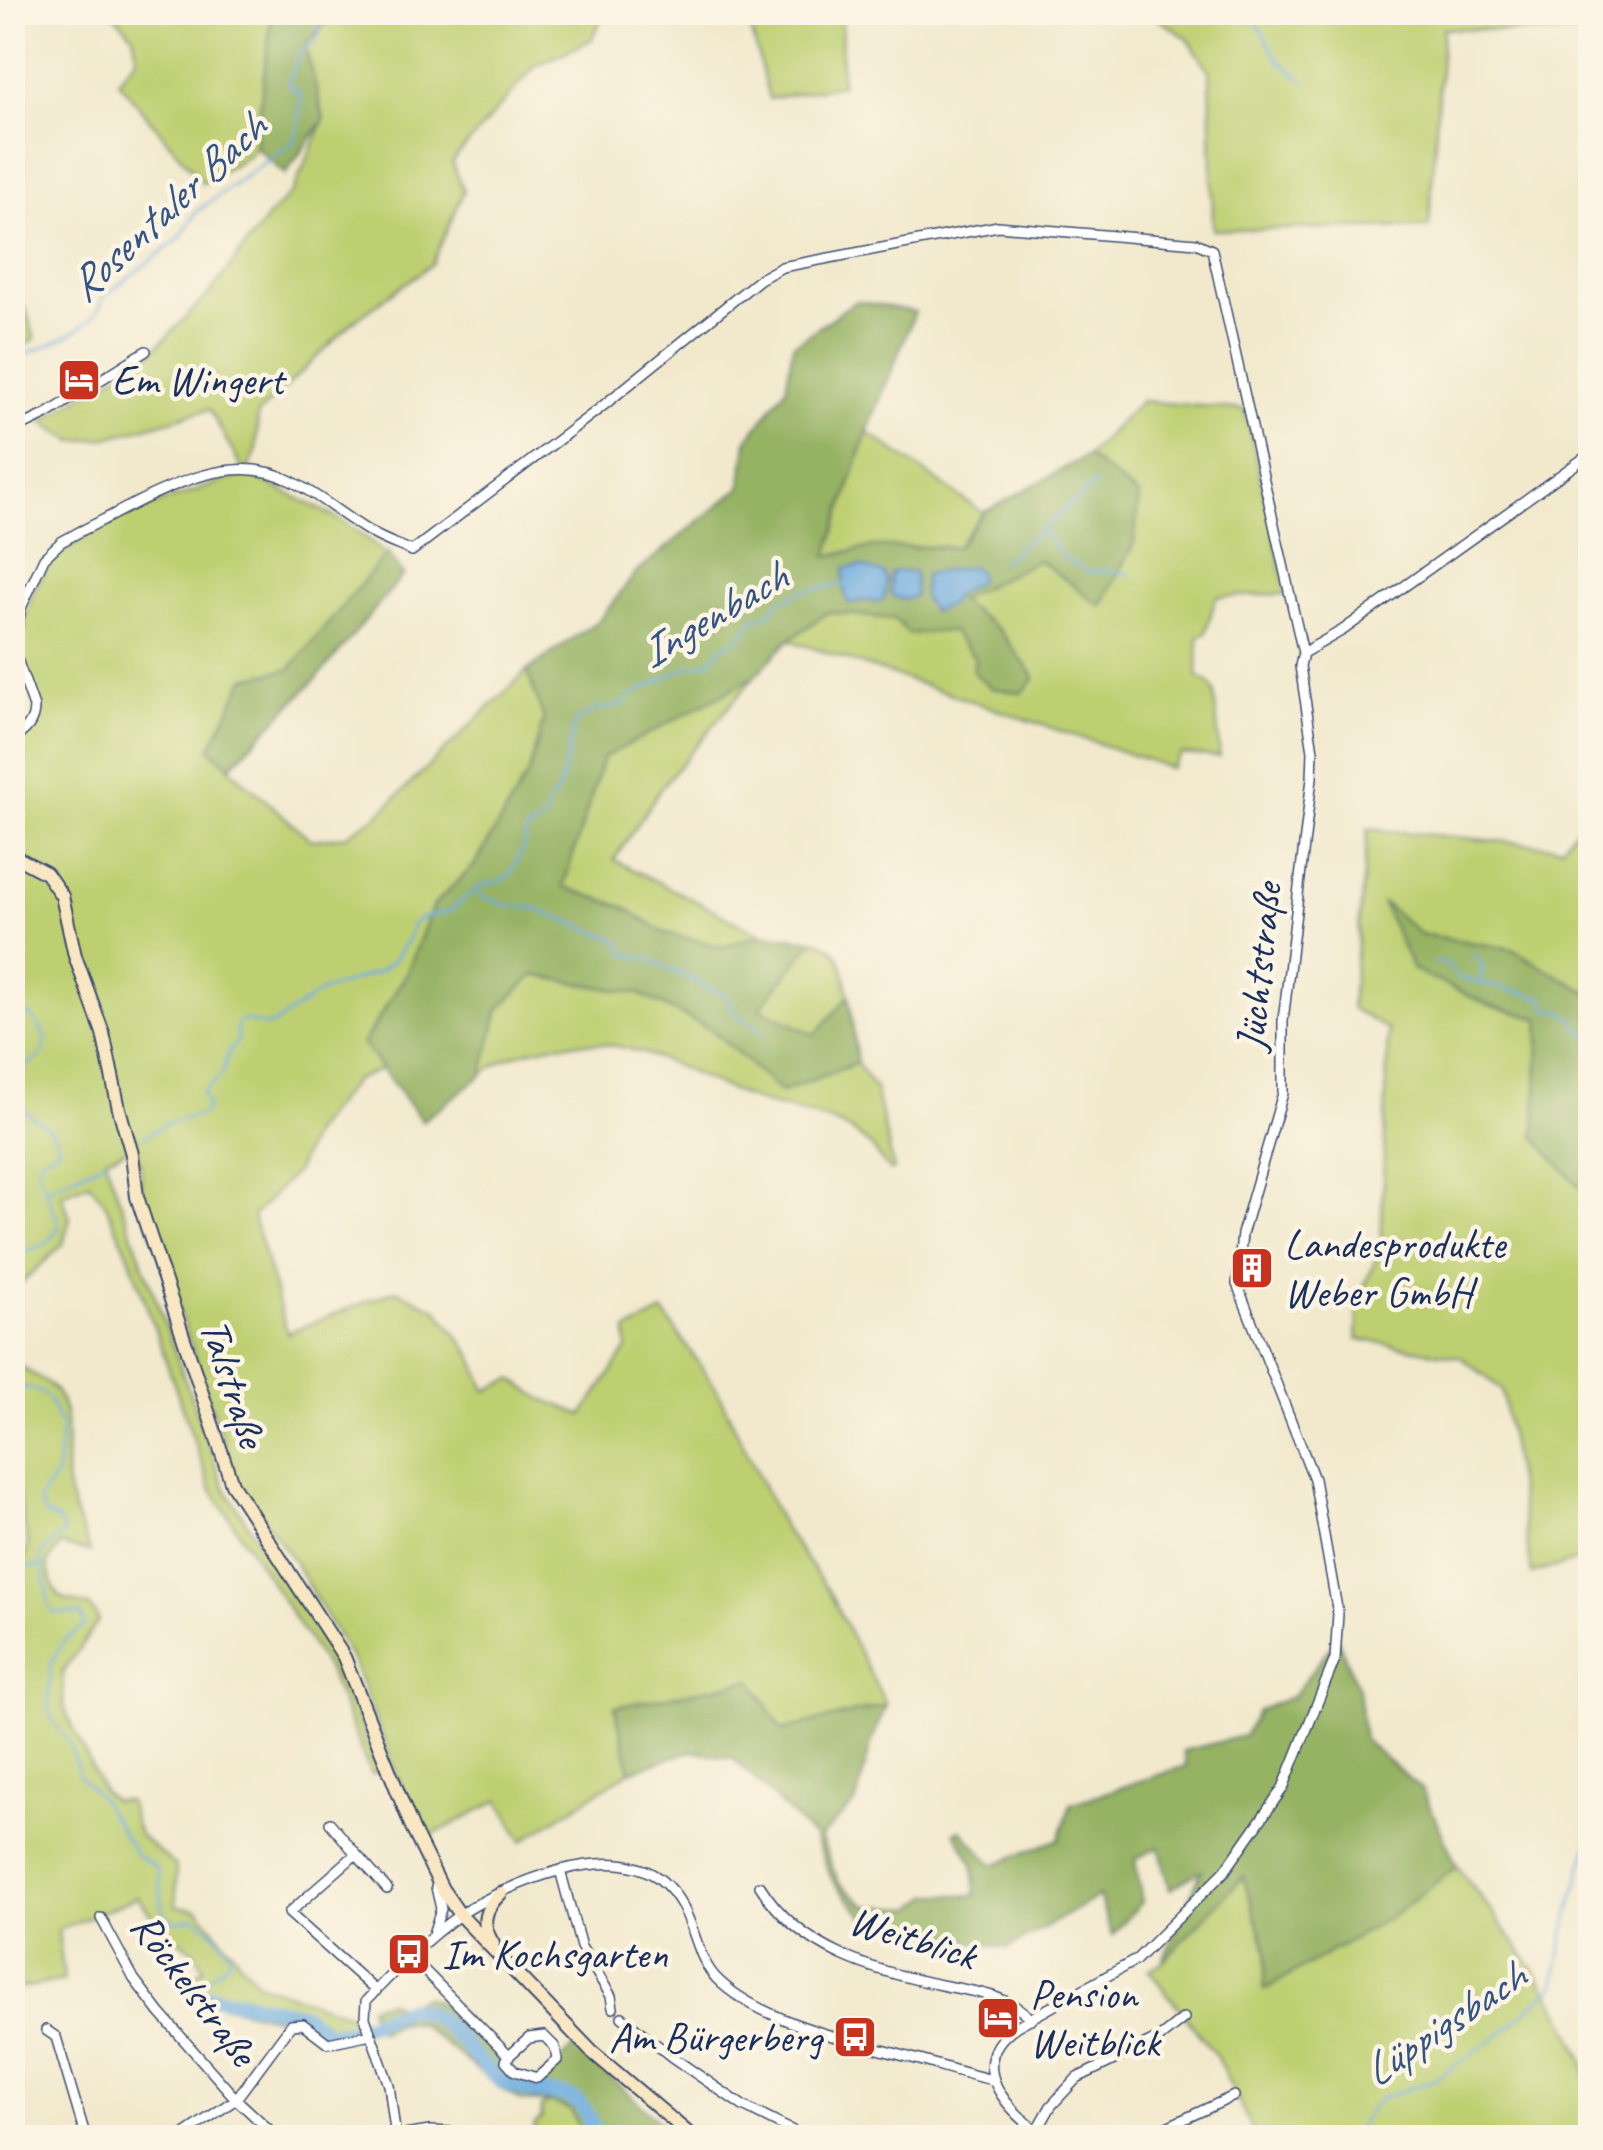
<svg xmlns="http://www.w3.org/2000/svg" width="1603" height="2150" viewBox="0 0 1603 2150" font-family="Caveat,sans-serif">
<style>
.green{fill:#becf71;stroke:#6c7f68;stroke-width:2.5}
.forest{fill:#96b263;stroke:#587060;stroke-width:2.5}
.water{fill:#6dace0;stroke:#446e9f;stroke-width:2.5}
.lines{fill:none;stroke-linecap:round;stroke-linejoin:round}
.stream{stroke:#6dace0;stroke-width:2.5}
.river{stroke:#6dace0;stroke-width:15}
.minor-casing{stroke:#3b4b6f;stroke-width:12}
.secondary-casing{stroke:#3b4b6f;stroke-width:16}
.minor{stroke:#fff;stroke-width:9}
.secondary{stroke:#f9e7c3;stroke-width:12}
.labels{text-anchor:middle;dominant-baseline:central;stroke-width:9;stroke-linejoin:round;paint-order:stroke}
.poi-label{font-size:42px;fill:#1b2f5e;stroke:#fcf5e5;text-anchor:start}
.street-label{font-size:42px;fill:#1b2f5e;stroke:#fcf5e5}
.water-label{font-size:45px;font-style:italic;fill:#345485;stroke:#fcf5e5}
</style>
<rect width="100%" height="100%" fill="#fcf5e5"/>
<filter id="ink" filterUnits="userSpaceOnUse"><feTurbulence type="fractalNoise" baseFrequency=".01" numOctaves="2"/><feDisplacementMap in="SourceGraphic" scale="20" xChannelSelector="R" yChannelSelector="G"/><feConvolveMatrix kernelMatrix="1 2 1 2 8 2 1 2 1" color-interpolation-filters="sRGB"/></filter>
<filter id="wash" filterUnits="userSpaceOnUse"><feTurbulence type="fractalNoise" baseFrequency=".0048" numOctaves="4" result="noise"/><feDisplacementMap in="SourceGraphic" scale="40" xChannelSelector="R" yChannelSelector="G"/><feGaussianBlur stdDeviation="2.25" result="paint"/><feColorMatrix in="noise" values="0 0 0 0 0 0 0 0 0 0 0 0 0 0 0 0 0 1.4 0 .05"/><feComposite in="paint" operator="in"/></filter>
<g filter="url(#wash)">
<rect width="100%" height="100%" fill="#f2e9cd"/>
<path class="green" d="M1590,12V34L1443,28L1429,227L1213,230L1210,71L1187,38L1150,13Z
M112,13H178L184,19L190,13H272L255,146L249,155L203,183L118,81L137,57L133,35Z
M335,13H604L591,40L535,66L452,162L464,191L432,264L356,319L258,414L256,452L246,474C298,498 370,527 403,575L318,677L229,768L311,840L345,836L377,816L527,671L544,719L528,774L475,865L433,906L407,973L363,1043L382,1069L355,1080L313,1132L296,1171L253,1216L287,1333L396,1290L437,1309L472,1355L486,1391L512,1379L542,1399L583,1415L627,1349V1331L663,1312L716,1388L783,1527L829,1592L886,1705L782,1730L615,1707L630,1771L522,1841L499,1800L423,1840L353,1662L295,1563L237,1481L142,1202L140,1162L134,1146L105,1159L224,1487L334,1660L380,1772L371,1774L328,1670L211,1489L128,1253L104,1201L89,1183L62,1194L70,1218L63,1244L13,1291L12,743L35,729L41,712L18,648L33,591L49,564L79,540L130,513L245,474L209,409L107,438L73,441L42,421L150,354L211,292L267,218L293,191L324,120L305,46Z
M747,13H842L841,85L769,99Z
M25,308L35,339L13,352V309Z
M1141,401L1245,410L1287,594L1216,597L1205,634L1199,636L1197,676L1209,683L1214,691L1220,757L1181,754L1171,768L789,640L828,612L894,619L951,631L975,658L973,672L992,688L1022,693L1035,678L999,630L957,600L1039,560L1102,606L1139,496L1087,456Z
M867,432L983,513L957,547H872L826,556Z
M754,677L663,785L614,860L761,934L723,947L665,933L624,907L563,887L603,758Z
M1590,811V994L1512,949L1420,934L1384,904L1489,1005L1540,1019L1535,1136L1590,1199V1556L1532,1574L1502,1390L1461,1357L1357,1339L1358,1301L1381,1247L1388,1030L1351,1008L1368,829L1561,847Z
M814,940C846,949 842,966 849,996L815,1035L759,1008Z
M533,975L639,994L712,1030L781,1092L857,1063L875,1089L894,1170L890,1171C882,1161 875,1149 865,1141C835,1114 787,1112 750,1098C675,1070 629,1030 545,1047C522,1052 499,1059 482,1075L499,1009Z
M13,1359C23,1372 39,1375 51,1386C76,1410 63,1455 67,1485C70,1507 83,1531 90,1552L60,1545L47,1563C55,1597 55,1599 89,1606L99,1620L62,1673L64,1708L103,1792L114,1801H128L139,1835L176,1866V1906L198,1909L257,1983L358,2017L363,2029L335,2038L307,2025L210,2002L189,1980L204,1968L194,1951L157,1923L138,1897L58,1930L64,1980L21,1988L12,1962V1562L24,1561L28,1543L13,1477Z
M1457,1866C1501,1926 1552,1984 1580,2053C1591,2080 1590,2110 1590,2137H1256L1216,2056L1149,1970L1162,1962L1243,1876L1267,1951L1265,1990L1397,1913Z
M549,2102L571,2110L584,2138H524L533,2133L535,2124L542,2118L541,2107Z"/>
<path class="forest" d="M272,13H335L305,46L324,120L285,174L255,146Z
M856,301L915,312L867,432L827,556L872,547H957L983,513L1087,456L1139,496L1134,543L1101,606L1039,560L958,600L999,630L1035,678L1022,693L992,688L973,672L975,658L951,631L909,634L894,619L828,612L789,640L754,677L603,758L563,887L624,907L665,933L723,947L761,934L814,940L760,1008L815,1035L849,996L857,1063L781,1092L712,1030L640,994L534,975L499,1009L482,1075L422,1121L363,1044L407,973L433,906L475,865L528,774L544,719L527,671L600,619L637,572L741,487L747,441L786,388L793,345Z
M388,552L403,575L318,677L229,767L210,749L245,678L290,669Z
M1382,902L1420,934L1512,949L1590,994V1199L1535,1137L1540,1019L1489,1005L1413,970Z
M1337,1638L1358,1688L1364,1740L1422,1790L1457,1866L1397,1913L1264,1990L1267,1951L1243,1877L1162,1962L1202,1870L1170,1889L1159,1847L1135,1859L1142,1902L1112,1935L1099,1896L1009,1948L871,1924L833,1881L814,1837L733,1758L691,1751L630,1771L615,1707L752,1680L782,1730L886,1705L872,1740L856,1802L820,1837L839,1883L867,1906L913,1908L931,1895H976L973,1864L955,1832L961,1830L993,1865L1059,1839L1071,1804L1186,1766L1183,1751L1244,1736L1258,1711L1293,1696Z
M425,1997L455,2008L510,2073L536,2083L576,2046L676,2137H584L571,2110L549,2102L521,2101L497,2086L419,2023L399,2022L380,2031L373,2027L369,2006L388,2000L398,2006Z"/>
<path class="water" d="M861,566L883,573L887,580L884,599L877,603L866,600L849,604C843,591 843,582 845,568Z
M973,566L979,574L978,582L954,596L949,605L932,612L923,597L925,574Z
M898,571L915,573V595C907,601 898,600 890,594L891,573Z"/>
<g class="lines">
<path class="stream" d="M1243,12L1257,23L1279,61L1306,82
M12,358C40,350 100,328 103,297L179,239L197,211L292,143L298,133L301,94L288,84L301,50L313,44L320,34L318,25L324,12
M1042,531L1064,558L1089,573L1102,570L1132,574
M1001,563L1096,484
M478,895L506,905L530,907L618,940L626,954L651,960L726,996L734,1013L764,1033
M1474,954L1483,967L1480,983
M1434,963L1443,961L1459,978L1544,998L1547,1010H1561L1574,1019L1576,1026L1590,1038
M12,1000L37,1023L46,1038L43,1055L12,1075
M12,1084C16,1091 19,1104 24,1109C36,1124 54,1123 59,1148L39,1160L38,1172L60,1226L46,1244L16,1255L12,1260
M143,1138L167,1123L203,1114L208,1105L202,1093L222,1075L228,1054L238,1040L236,1027L242,1020L266,1026L276,1023L320,992L378,972L394,960L409,937L412,925L422,918L450,911L482,885L498,882L509,876L522,850L527,831L546,818L547,807L559,790L575,723L596,709L622,706L630,696L685,668L710,662L722,647L740,638L754,618L769,614L780,599H788L801,591L845,584
M45,1190L105,1161
M12,1280V1287
M12,1381C22,1390 36,1387 45,1395C53,1401 55,1418 62,1427L57,1474L39,1500L44,1514L57,1520L64,1529L62,1535L40,1555L50,1608L54,1613L81,1614L84,1626L63,1642L51,1663L48,1707L54,1723L70,1743L79,1776L100,1798L136,1855L149,1862L158,1871L163,1911L170,1919L177,1922L194,1917C208,1928 229,1942 230,1960L205,1981L204,1989L212,1996
M12,1568L41,1566
M1349,2138L1379,2099L1432,2081L1500,2035L1554,1986L1565,1929L1590,1838"/>
<path class="river" d="M212,1996L303,2014L328,2033L352,2030L408,2008C450,2011 471,2064 505,2083C544,2105 582,2074 595,2138"/>
</g>
</g>
<g filter="url(#ink)">
<g class="lines">
<g class="minor-casing">
<path id="minor" d="M12,431L47,414L146,351
M1303,653L1343,630L1590,454
M12,738C26,732 34,722 34,707L13,648L21,608L44,558L61,542L81,531C142,502 224,445 291,481C319,495 343,516 370,532C383,540 398,545 412,551L599,409L760,279L782,267L998,226L1196,243L1212,250L1303,653L1300,666L1313,751L1312,778L1283,1021V1093L1242,1234L1237,1284L1314,1479L1338,1614L1335,1659L1283,1788L1225,1871L1136,1960L1017,2026C961,2063 1009,2114 1048,2138
M330,1823L356,1854L289,1913L376,1991
M356,1854L387,1889
M560,1870L581,1947L611,1996L613,2008
M760,1886C800,1951 876,1972 946,1986C976,1992 1008,1995 1031,2019
M101,1918L134,1979L160,2013L236,2099L278,2138
M433,1934L441,1909L436,1887
M411,1957L509,2056L529,2038L544,2036L555,2047L557,2060L537,2078L515,2071L506,2061L509,2056
M622,2017L672,2057L743,2106L807,2138
M46,2030L56,2037L86,2138
M12,2131L15,2138
M1037,2131L1051,2106L1077,2078L1159,2038L1184,2018
M472,2133H533
M179,2138L236,2099L291,2025L303,2024L328,2043L371,2034
M386,2138L430,2131L472,2133L475,2138
M396,2138L389,2085L365,2018L366,2001C394,1971 427,1937 461,1914C508,1884 611,1839 661,1880C697,1910 691,1951 716,1978C759,2022 854,2042 912,2058C939,2065 965,2074 993,2080
M1143,2138L1234,2096"/>
</g>
<g class="secondary-casing">
<path id="secondary" d="M12,855L46,873L62,896L75,956L103,1033L119,1109L132,1154L137,1197L232,1484L344,1657L413,1830L442,1889L460,1915L591,2051L694,2138
M493,1944C480,1923 484,1909 501,1893"/>
</g>
<use href="#minor" class="minor"/>
<use href="#secondary" class="secondary"/>
</g>
</g>
<defs>
<g id="hotel-square" transform="scale(2.25)"><rect x="-9" y="-9" width="18" height="18" rx="4" fill="#c8321e" stroke="#fcf5e5"/><path d="M-6-4.5h1.5V1H6V5H4.5V3h-9V5H-6ZM-4 0a1.8 1.8 0 1 1 3.6 0ZM.5 0V-2.5h3Q6-2.5 6 0Z" fill="#fff"/></g>
<g id="building-square" transform="scale(2.25)"><rect x="-9" y="-9" width="18" height="18" rx="4" fill="#c8321e" stroke="#fcf5e5"/><path d="M-4-6H4V6H1V3H-1V6H-4ZM-2.5-4.3h1.7v1.8h-1.7ZM.8-4.3h1.7v1.8H.8ZM-2.5-1h1.7V.8h-1.7ZM.8-1h1.7V.8H.8Z" fill="#fff"/></g>
<g id="bus-square" transform="scale(2.25)"><rect x="-9" y="-9" width="18" height="18" rx="4" fill="#c8321e" stroke="#fcf5e5"/><path d="M-5-6H5V4H4V6H2V4H-2V6H-4V4H-5ZM-3.5-4V0h7V-4ZM-3.5 1.2v1.5H-2V1.2ZM2 1.2v1.5H3.5V1.2Z" fill="#fff"/></g>
</defs>
<g fill-rule="evenodd">
<use href="#hotel-square" x="79" y="380"/>
<use href="#building-square" x="1252" y="1268"/>
<use href="#bus-square" x="409" y="1954"/>
<use href="#hotel-square" x="998" y="2018"/>
<use href="#bus-square" x="855" y="2037"/>
</g>
<g class="labels">
<g class="poi-label">
<text x="112" y="380">Em Wingert</text>
<text x="1284" y="1244">Landesprodukte<tspan x="1284" dy="48">Weber GmbH</tspan></text>
<text x="442" y="1954">Im Kochsgarten</text>
<text x="1030" y="1994">Pension<tspan x="1030" dy="48">Weitblick</tspan></text>
<text x="822" y="2037" text-anchor="end">Am Bürgerberg</text>
</g>
<g class="street-label">
<text transform="translate(1259 967) rotate(-84)">Jüchtstraße</text>
<text transform="translate(233 1383) rotate(72)">Talstraße</text>
<text transform="translate(913 1938) rotate(17)">Weitblick</text>
<text transform="translate(194 1989) rotate(53)">Röckelstraße</text>
</g>
<g class="water-label">
<text transform="translate(167 207) rotate(-43)">Rosentaler Bach</text>
<text transform="translate(713 615) rotate(-31)">Ingenbach</text>
<text transform="translate(1444 2024) rotate(-34)">Lüppigsbach</text>
</g>
</g>
<rect width="1603" height="2150" fill="none" stroke="#fcf5e5" stroke-width="50"/>
</svg>
